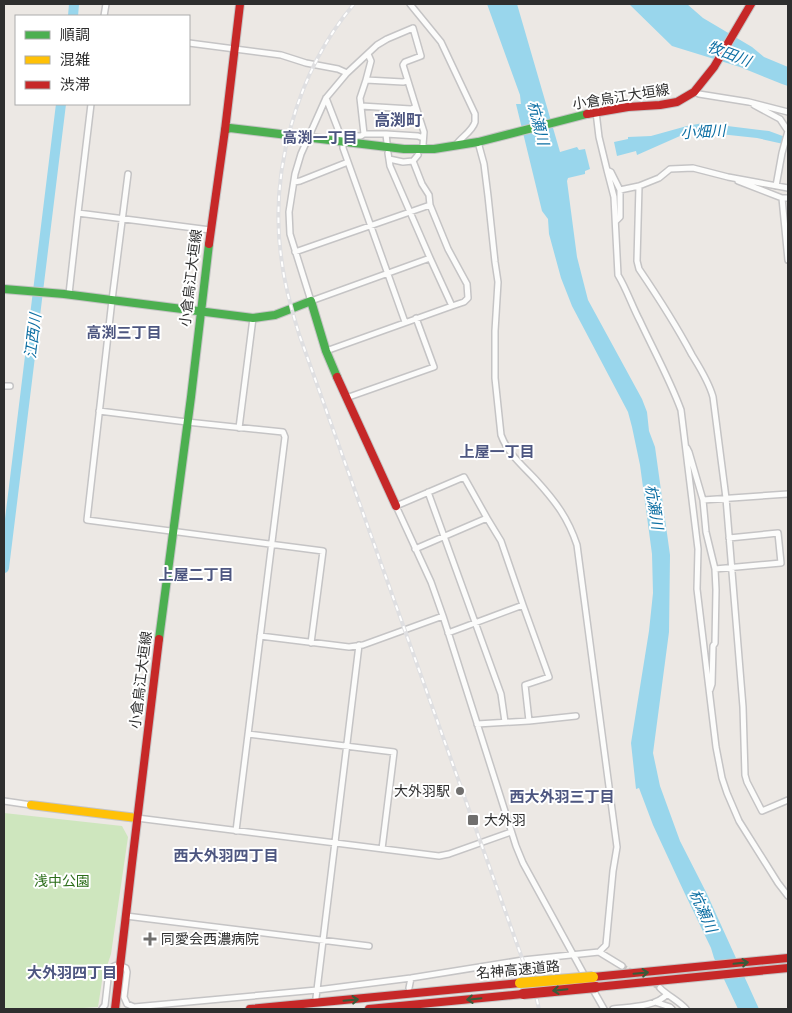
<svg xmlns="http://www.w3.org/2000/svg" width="792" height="1013" viewBox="0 0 792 1013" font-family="Karla,'Noto Sans JP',sans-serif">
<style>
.green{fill:#cee6be}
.water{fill:#99d6ec}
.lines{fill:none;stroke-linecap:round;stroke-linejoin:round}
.river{stroke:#99d6ec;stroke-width:10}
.street-tunnel{stroke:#c6c3c0;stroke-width:5;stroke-dasharray:5 2.5;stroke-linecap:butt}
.street-casing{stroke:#c5c4c5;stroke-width:8}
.fast-casing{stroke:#c5c4c5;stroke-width:10}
.slow-casing{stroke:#c5c4c5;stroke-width:10}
.jam-casing{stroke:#c5c4c5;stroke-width:10}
.street{stroke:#fcfcfb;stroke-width:5}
.fast{stroke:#4caf50;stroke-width:8}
.slow{stroke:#ffc107;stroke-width:8}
.jam{stroke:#c62828;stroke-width:8}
.rail-casing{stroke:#dfdfe1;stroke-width:4}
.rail{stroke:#fff;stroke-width:2;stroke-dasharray:5.5;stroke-linecap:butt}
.slow-bridge-casing{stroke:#c6c5c4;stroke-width:12;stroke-linecap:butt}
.jam-bridge-casing{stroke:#c6c5c4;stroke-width:12;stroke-linecap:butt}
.slow-bridge{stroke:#ffc107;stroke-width:10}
.jam-bridge{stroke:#c62828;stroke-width:10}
.oneway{stroke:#385b3a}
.poi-dot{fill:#706f6e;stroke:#fff;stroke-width:2}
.labels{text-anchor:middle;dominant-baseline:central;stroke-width:4;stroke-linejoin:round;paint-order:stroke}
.street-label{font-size:14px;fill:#2e2e2e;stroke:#fff}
.poi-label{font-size:14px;fill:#2e2e2e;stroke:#fff;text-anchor:start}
.park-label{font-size:14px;fill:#2c6e1b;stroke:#fff}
.water-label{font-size:15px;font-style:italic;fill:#0d6fa3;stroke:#fff}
.neighbourhood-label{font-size:15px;font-weight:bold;fill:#4d5680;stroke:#fff}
.quarter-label{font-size:16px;font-weight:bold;fill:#4d5680;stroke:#fff}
</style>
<rect width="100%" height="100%" fill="#ece8e4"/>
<path class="green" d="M4,813L122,826L128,837L111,954L102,981L98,1007L68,1009H4Z"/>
<path class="water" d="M487,4H517L560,152L577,147L579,150L585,149L590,169L585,171V174L568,178L567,181L577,257L588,300L642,399L647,412L649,431L655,447L670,555L669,632L653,753L660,786L680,841L707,894L759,1009H738L714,958L711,948L685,894L653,825L639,788L636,789L631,743L649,631L653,593L652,554L640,465L632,427L628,412L572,306L561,278L549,234L548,219L542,211L516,104H521L520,95Z
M629,4H687L703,18L752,47L764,57L788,67V86L782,84L740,67L672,46Z
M703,123L769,131L788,138V145L757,138L701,132L680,136L637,155L636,151L617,156L614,142L628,139V137L651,136L687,126Z"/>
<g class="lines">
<path class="river" d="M73,16L74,4
M4,568L61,104"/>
<path class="street-tunnel" d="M622,966L660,988"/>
<g class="street-casing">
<path id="street" d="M410,4L441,42L475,114C475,117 475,119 475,122C472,132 461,137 456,145
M104,16L106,4
M189,43L281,55L306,63L338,69L347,73
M368,54L371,61L366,80L403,82L407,81
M694,92L699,94L749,102L788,112
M754,105L780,119L788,131
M361,106L411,109L416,107L424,132L423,145
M416,107L403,65L405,62L421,56L413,28L387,39L377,45L347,73L326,98L301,154L295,174L289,212L290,234L311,301L430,258
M596,112L599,137L607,170L611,172L620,190V217L616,221
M364,134L360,98L366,80
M340,135L361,136L364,134H386
M478,142L484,164L488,196L495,262L498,282L495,331V378L501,435C508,454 523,466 536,480C556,502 568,518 577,545L617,847L613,871L606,945L599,952
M387,143L386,134L418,136L423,138
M389,159L403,162L413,161L418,155
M348,162L405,322
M607,170L614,197L618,275C627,290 632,306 640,321C654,351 670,380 681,410L698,549L697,589L716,747L722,778L727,793L739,821L778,883L788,896
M128,174L112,300L87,520L323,551L311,643
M738,181L782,198H788
M294,182L300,181L348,162L343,148V142L326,98
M639,186L637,261L639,269C658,297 676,325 692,355C700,368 709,382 713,397L726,498L743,707L745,775L747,782L762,811L788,800
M776,186L782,153L788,131
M620,190L639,186L659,178L670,169L693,168L728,177L788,188
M782,198L788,260
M430,205L448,249L467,284L468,298L464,302L452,306
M78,213L210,230
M295,252L430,205L429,195L422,184L413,161
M69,294L78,213L91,104
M326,351L452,306L430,258L390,166L388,153
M4,386H10
M346,398L434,367L416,318
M99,411L187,422L283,432L285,437L236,831
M239,428L253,318
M687,448L689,452L703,500L706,532L715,569L716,590L715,643L713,646L712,684L710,690
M428,492L501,694L505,722
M703,500L788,494
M487,518L501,541L523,605
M415,549L487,518L464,477L396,506L431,582L443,616L516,846L523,863L586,978
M715,569L781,563L778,533L729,538
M448,633L523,605L549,677L525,685L529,721
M260,636L349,647L363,645L443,616
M477,724L529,721L576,716
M248,734L394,752L382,849
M4,801L31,805
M137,818L439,856L449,854L511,832
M126,916L369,946
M409,988L411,978
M592,988L604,1009
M660,988C668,996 679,1001 686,1009
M316,998L359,645
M655,1002L670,1007L672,1009
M102,1009L105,1005L109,970C115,964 118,964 126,968L127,972L124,997L127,1004L134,1007L317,990L411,978L523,960L599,952L622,966
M613,1009C628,1007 657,1007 667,994"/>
</g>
<g class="fast-casing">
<path id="fast" d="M225,130L230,128L404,149H434L478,142L587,114
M4,289L64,294L253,318L275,315L311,301L326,351L337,377
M159,639L191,397L209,244"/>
</g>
<g class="slow-casing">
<path id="slow" d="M31,805L137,818"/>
</g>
<g class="jam-casing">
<path id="jam" d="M587,114L628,107L660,105L677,102L694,92L714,67L751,4
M209,244L225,130L240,4
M337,377L396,506
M593,977L788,958
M596,987L788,968
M115,1009L132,863L159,639
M250,1009L520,983
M369,1009L523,994"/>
</g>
<use href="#street" class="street"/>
<use href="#fast" class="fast"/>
<use href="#slow" class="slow"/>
<use href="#jam" class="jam"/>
<g class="rail-casing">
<path id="rail" d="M354,4C296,72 268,175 282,263C285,287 292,311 299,334L537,1000L539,1009"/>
</g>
<use href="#rail" class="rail"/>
<g class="slow-bridge-casing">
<path id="slow-bridge" d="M520,983L593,977"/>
</g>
<g class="jam-bridge-casing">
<path id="jam-bridge" d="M523,994L596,987"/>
</g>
<use href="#slow-bridge" class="slow-bridge"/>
<use href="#jam-bridge" class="jam-bridge"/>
</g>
<defs><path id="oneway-shaft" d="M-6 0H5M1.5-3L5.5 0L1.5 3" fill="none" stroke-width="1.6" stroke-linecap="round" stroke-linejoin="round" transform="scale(1.25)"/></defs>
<g class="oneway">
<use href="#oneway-shaft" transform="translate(741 963) rotate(-6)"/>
<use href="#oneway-shaft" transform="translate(641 973) rotate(-5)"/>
<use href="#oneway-shaft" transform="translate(560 990) rotate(174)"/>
<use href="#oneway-shaft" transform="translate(474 999) rotate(174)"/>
<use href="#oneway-shaft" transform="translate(351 1000) rotate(-5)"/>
</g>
<g class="poi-dot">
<circle cx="460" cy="791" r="5"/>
<rect x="467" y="814" width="12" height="12" rx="2.5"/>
<path d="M147.5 931.5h5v5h5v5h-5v5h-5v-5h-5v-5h5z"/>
</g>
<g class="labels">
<g class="street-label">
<text transform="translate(621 97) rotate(-9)">小倉烏江大垣線</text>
<text transform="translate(191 278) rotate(-83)">小倉烏江大垣線</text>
<text transform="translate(141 680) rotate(-83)">小倉烏江大垣線</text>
<text transform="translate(518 970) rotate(-5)">名神高速道路</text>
</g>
<g class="poi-label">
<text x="450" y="791" text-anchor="end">大外羽駅</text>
<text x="484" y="820">大外羽</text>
<text x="161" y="939">同愛会西濃病院</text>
</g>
<g class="park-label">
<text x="62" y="881">浅中公園</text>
</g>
<g class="water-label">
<text transform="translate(729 54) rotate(21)">牧田川</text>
<text transform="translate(538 123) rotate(76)">杭瀬川</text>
<text transform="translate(703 132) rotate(-3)">小畑川</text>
<text transform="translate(33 336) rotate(-83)">江西川</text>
<text transform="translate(654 507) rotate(81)">杭瀬川</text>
<text transform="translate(703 911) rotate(66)">杭瀬川</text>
</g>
<g class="neighbourhood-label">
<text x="320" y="138">高渕一丁目</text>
<text x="124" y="333">高渕三丁目</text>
<text x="497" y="452">上屋一丁目</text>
<text x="196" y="575">上屋二丁目</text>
<text x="562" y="797">西大外羽三丁目</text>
<text x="226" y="856">西大外羽四丁目</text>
<text x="72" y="973">大外羽四丁目</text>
</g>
<g class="quarter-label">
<text x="398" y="120">高渕町</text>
</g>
</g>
<rect width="792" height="1013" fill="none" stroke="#2e2e2e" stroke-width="10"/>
<rect x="15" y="15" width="175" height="90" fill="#ffffff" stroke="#ababab"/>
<rect x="25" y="31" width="25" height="8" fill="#4caf50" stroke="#ababab"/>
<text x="60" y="40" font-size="15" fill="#2e2e2e">順調</text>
<rect x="25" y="56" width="25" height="8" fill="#ffc107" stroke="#ababab"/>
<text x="60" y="65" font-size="15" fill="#2e2e2e">混雑</text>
<rect x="25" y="81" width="25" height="8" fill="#c62828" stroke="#ababab"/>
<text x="60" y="90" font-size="15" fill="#2e2e2e">渋滞</text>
</svg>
